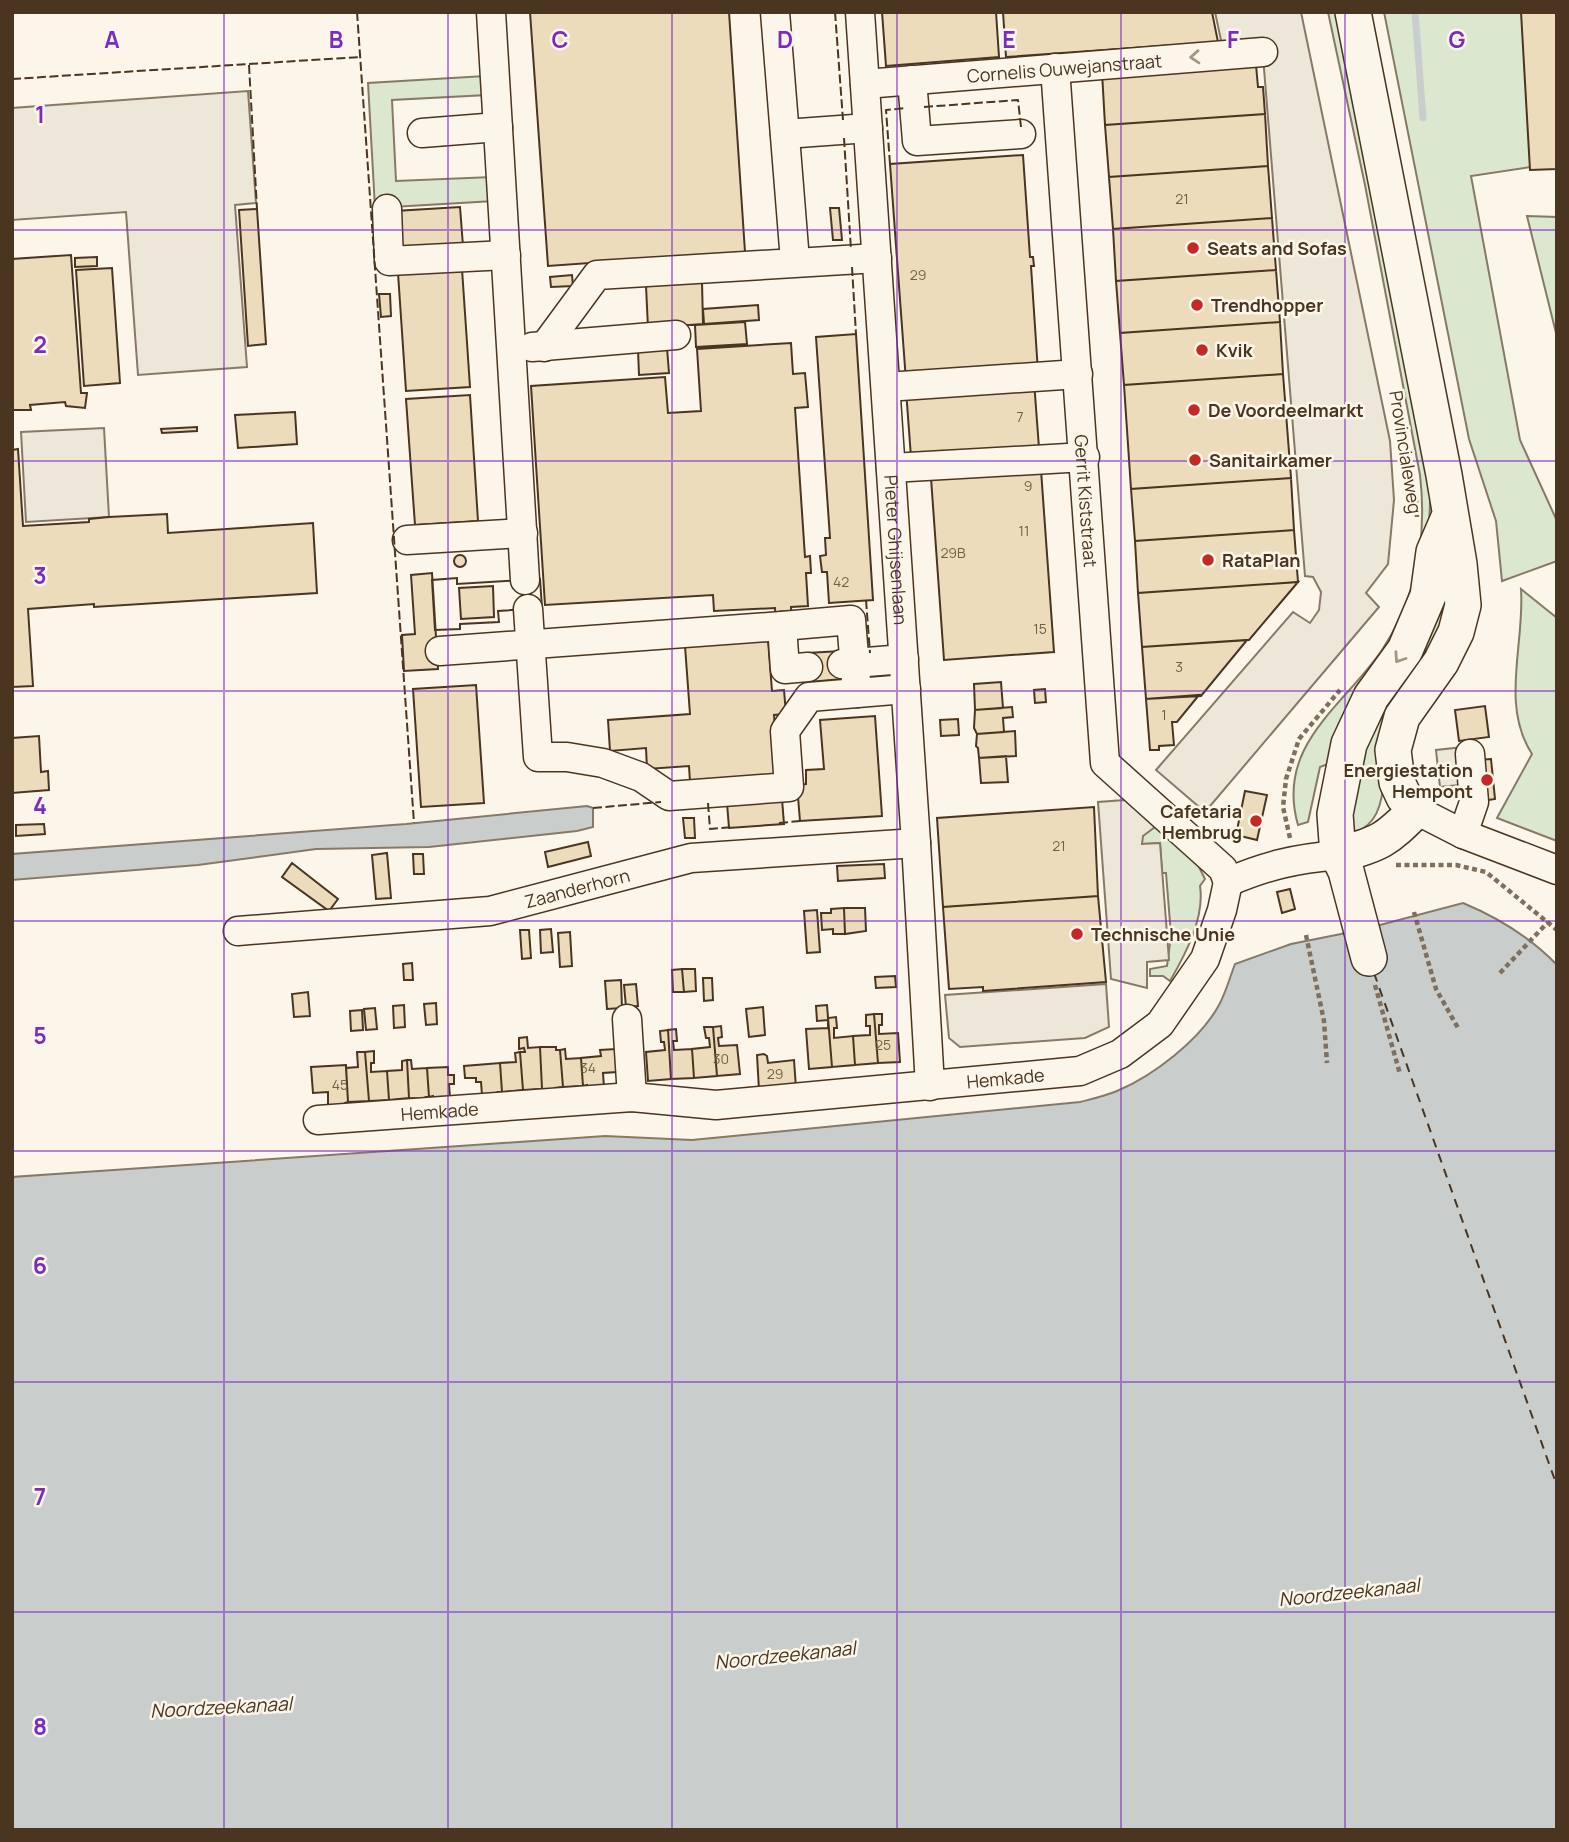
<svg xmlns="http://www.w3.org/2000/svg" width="1569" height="1842" viewBox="0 0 1569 1842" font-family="Manrope,sans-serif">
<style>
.green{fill:#dce7d0;stroke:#887966;stroke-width:2}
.parking{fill:#ede7d9;stroke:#887966;stroke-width:2}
.water{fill:#c9cecd;stroke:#887966;stroke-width:2}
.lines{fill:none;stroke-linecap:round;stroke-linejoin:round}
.stream{stroke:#c9cecd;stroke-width:7}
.ferry{stroke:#4a3520;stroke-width:2;stroke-dasharray:9 7;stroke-linecap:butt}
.building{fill:#ecdcbc;stroke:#4a3520;stroke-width:2;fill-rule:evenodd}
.minor-casing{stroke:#4a3520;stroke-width:31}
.major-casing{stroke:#4a3520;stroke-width:38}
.path{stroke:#7f6f5c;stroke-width:4.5;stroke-dasharray:5 3.5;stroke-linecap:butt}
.minor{stroke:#fbf6e9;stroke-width:28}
.major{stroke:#fbf6e9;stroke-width:35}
.fence{stroke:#4a3520;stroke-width:2;stroke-dasharray:9 3.5;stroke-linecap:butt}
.oneway{stroke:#a29684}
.grid{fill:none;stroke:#7b2cbf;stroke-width:2;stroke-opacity:0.55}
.poi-dot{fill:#c62828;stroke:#fbf6e9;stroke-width:2.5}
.labels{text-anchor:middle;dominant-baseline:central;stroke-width:5;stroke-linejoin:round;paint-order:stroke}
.number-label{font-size:14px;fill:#725f47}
.street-label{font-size:18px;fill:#4a3520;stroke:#fbf6e9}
.poi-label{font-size:18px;font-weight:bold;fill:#4a3520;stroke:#fbf6e9;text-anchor:start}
.water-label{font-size:19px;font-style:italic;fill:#4a3520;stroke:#fbf6e9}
.grid-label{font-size:23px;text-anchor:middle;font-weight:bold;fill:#7b2cbf;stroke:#fbf6e9;stroke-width:5;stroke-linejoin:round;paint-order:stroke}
</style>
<rect width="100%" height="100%" fill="#fbf6e9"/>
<path class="green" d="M1328,12H1340L1431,479L1428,551L1418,588L1328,764L1320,767L1308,822L1298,825C1275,745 1344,706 1382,650C1417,597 1427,536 1420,475L1365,185Z
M1384,12H1557V163L1471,176L1520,440L1557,521V561L1502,581L1496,521L1469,439Z
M485,76L487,95L392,100L396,181L492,177L494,201L375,208L368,83Z
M1527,216L1557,217V337Z
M1521,589L1557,618V841L1497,818L1532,754C1500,705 1525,643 1521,589Z
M1450,597L1383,787C1381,809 1373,830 1349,833L1353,775L1436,600Z
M1155,827L1198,865L1205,879L1200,886C1205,918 1185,955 1170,981L1163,976H1150V969L1167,966L1171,935L1166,873H1162L1160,843L1142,844V836Z"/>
<path class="parking" d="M1215,12H1301L1390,441L1394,500L1388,564L1366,593L1379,607L1205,812L1156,770L1293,612L1310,623L1319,610L1321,592L1313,577L1305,576L1262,44L1222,45Z
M248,91L256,203L235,205L247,367L138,375L126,212L12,220V108Z
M104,428L109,517L26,522L21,432Z
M1474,746L1459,785L1440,787L1436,750Z
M1125,800L1155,827L1143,836L1142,844L1160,843L1169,960L1147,962V988L1111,979L1098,802Z
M1106,984L1109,1027L1085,1038L960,1047L949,1038L945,995Z"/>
<path class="water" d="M587,806L593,808V827L577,831L429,847L316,849L198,865L12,880V854L406,824Z
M1463,903C1499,918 1530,937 1557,965V1830H12V1177L605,1136L692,1140L1080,1102C1092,1099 1105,1096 1117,1091C1153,1076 1200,1040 1219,1005C1226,992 1230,977 1235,964L1291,944L1361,930Z"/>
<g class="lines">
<path class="stream" d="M1415,12L1423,118"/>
<path class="ferry" d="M1374,973L1557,1486"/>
</g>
<path class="building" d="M530,12H729L745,252L548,266Z
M882,12H996L999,57L886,66Z
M1003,12H1212L1218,42L1006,57Z
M1521,12H1557V169L1530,170Z
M1256,65L1258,87H1263L1265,114L1105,125L1102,72Z
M1265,114L1268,166L1109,177L1105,125Z
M1023,155L1030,257H1033L1034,266H1031L1038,372L906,381L890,164Z
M1268,166L1272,218L1113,229L1109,177Z
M460,207L463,246L397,251L395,211Z
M830,208H839L842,240H833Z
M257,209L266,344L248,346L239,210Z
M1272,218L1276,270L1116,281L1113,229Z
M71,255L81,393H87L85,408L66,406L65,402L30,405L31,410H12V259Z
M97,257V266L75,267V258Z
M112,268L120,383L84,386L76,270Z
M462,269L470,387L406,391L398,273Z
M1276,270L1280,322L1120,333L1116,281Z
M572,275L573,286L551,287L550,277Z
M702,282L703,324L648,328L646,286Z
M379,294H390L391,316L381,317Z
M758,305L759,320L704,324L703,309Z
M745,322L747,344L696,347L695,325Z
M1280,322L1283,374L1124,385L1120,333Z
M856,334L873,600L829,603L827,572H822L820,556L826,555L825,538H830L816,337Z
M791,343L793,374L805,373L808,407L795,408L805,557L810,556L811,573H806L808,606L791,607L792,623L776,624L775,608L714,611L713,595L545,605L531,386L665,377L668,413L701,411L697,349Z
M667,348L669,373L639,375L638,350Z
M1283,374L1291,478L1131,489L1124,385Z
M1034,381L1039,448L911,457L906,390Z
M470,395L478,521L415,525L406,399Z
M295,412L297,444L238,448L235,415Z
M197,427V431L162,433L161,429Z
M18,449L23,526L89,522V519L109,517L167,514L168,533L313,523L317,593L94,607V604L28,609L33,686L12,687V450Z
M1041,470L1054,652L944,660L931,478Z
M1291,478L1294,530L1135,541L1131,489Z
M1294,530L1298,582L1138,593L1135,541Z
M454 561a6 6 0 1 1 12 0a6 6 0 1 1-12 0Z
M432,573L438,669L404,671L402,635L415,634L411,575Z
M457,578V584L540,579L542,608L498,611L499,622L460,624V629L435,630L432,580ZM493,586L494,617L461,619L459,588Z
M457,578V584L540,579L542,608L498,611L499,622L460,624V629L435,630L432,580Z
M1298,582L1249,640L1142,647L1138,593Z
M768,640L772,691L784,690L786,714L774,715L779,776L690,782L689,766L647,769L646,748L610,751L608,720L690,714L685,646Z
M1247,640L1201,696L1146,699L1142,647Z
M841,651L843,679L809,682L807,653Z
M1001,682L1003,708L975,710L974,684Z
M476,685L484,803L421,807L413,689Z
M1045,689L1046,702L1035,703L1034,690Z
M1199,695L1177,722H1172L1174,745L1159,746V750H1150L1146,699Z
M1485,706L1489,737L1459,741L1455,710Z
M1012,707L1013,717L1003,718L1004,732L977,734L974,728L975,710Z
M875,716L882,816L800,821L797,785L806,784V770L824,769L820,720Z
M958,719L959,735L941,736L940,720Z
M1015,731L1016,756L979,758L978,748L976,746L977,734Z
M39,736L41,772L48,771L49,790L12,793V738Z
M1006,756L1008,782L981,783L979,758Z
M1491,759L1495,799L1482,801L1478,760Z
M1245,791L1267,795L1257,840L1236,835Z
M782,799L784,824L729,828L727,803Z
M1094,807L1098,896L943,907L937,818Z
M683,818H694L695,838H685Z
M44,824L45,834L16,836V825Z
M588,842L591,856L548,867L545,852Z
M387,853L391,898L376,899L372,855Z
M413,854H423L424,874H414Z
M292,863L338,899L329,911L282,877Z
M884,864L885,878L838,881L837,866Z
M1290,889L1295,909L1282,913L1277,892Z
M1098,896L1106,982L983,991V987L949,989L943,907Z
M844,908H865L866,931L845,934Z
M844,908L845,934H833V929L822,930L821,913H831V909Z
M817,910L820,952L807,953L804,911Z
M551,929L553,952L541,953L540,930Z
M520,930H529L531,958L522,959Z
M570,932L572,966L560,967L558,933Z
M412,963L413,980H404L403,964Z
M682,969H695L696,991L684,992Z
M682,969L684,992H673L672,970Z
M895,976L896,987L876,988L875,977Z
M703,978H712L713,1000L704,1001Z
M621,980L622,1008L607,1009L605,981Z
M636,984L638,1006L626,1007L624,985Z
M308,992L310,1016L294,1017L292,994Z
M436,1003L437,1024L426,1025L424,1004Z
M404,1005L405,1027L394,1028L393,1006Z
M827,1005L832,1067L809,1069L806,1029L828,1028V1020L817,1021L816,1006Z
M763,1007L765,1035L749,1037L746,1009Z
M375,1008L377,1029L366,1030L364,1009Z
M362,1010L363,1030L351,1031L350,1011Z
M874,1014L878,1063L855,1065L853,1036L870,1035V1026H866V1015Z
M874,1014H882V1025H879V1034L898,1033L900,1062L878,1063Z
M836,1017L837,1028H834V1038L853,1036L855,1065L832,1067L828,1018Z
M721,1026L722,1037L718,1038L719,1046L737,1045L740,1074L717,1076L713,1027Z
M704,1027H713L717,1076L694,1078L692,1049L710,1047L709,1038H706Z
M676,1029L677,1041H673L674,1050L692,1049L694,1078L671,1079L668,1030Z
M668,1030L671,1079L648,1081L646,1052L665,1050L664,1042H661L660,1031Z
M527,1037L528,1048L540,1047L542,1089L523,1090L520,1052H525L524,1048L519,1049V1038Z
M540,1047H556V1050H560L563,1087L555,1088V1090L542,1089Z
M565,1049L566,1059L581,1058L583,1086L563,1087L560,1050Z
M616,1049L617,1072L603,1073L604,1087L587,1088V1085L583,1086L581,1058L601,1056L600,1050Z
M374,1051V1063H371V1072L387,1071L389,1100L369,1101L365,1052Z
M357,1052H365L369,1101L348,1102L346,1068L358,1067Z
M520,1052L523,1090L502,1092L500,1063L516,1062L515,1053Z
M764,1054L767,1056L768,1063L794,1060L796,1088L759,1090L757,1055Z
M407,1060H411L412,1069L427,1068L429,1097H426L427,1099L409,1098Z
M407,1060L409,1098L389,1100L387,1071L402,1070V1061Z
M500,1063L502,1092H498L499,1094L482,1095L481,1082H476V1078H465L464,1066Z
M346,1065L348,1102L345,1103V1105L328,1106V1092L313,1093L311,1067Z
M448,1067V1075H454V1084H449L450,1098L434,1099L433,1096L429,1097L427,1068Z"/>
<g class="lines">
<g class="minor-casing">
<g id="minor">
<path d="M491,12L525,580"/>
<path d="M775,12L795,261"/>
<path id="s1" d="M860,12L916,843L930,1086"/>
<path id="s2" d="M1055,68L1105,763L1223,869L1228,882"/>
<path d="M912,80L917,141L1021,134"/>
<path id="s3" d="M865,84L1263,52"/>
<path d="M422,133L498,127"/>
<path d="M785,134L868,128"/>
<path d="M387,209L389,261L506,255"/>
<path d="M532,347L676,335"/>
<path d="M544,347L597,275L877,258"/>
<path d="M886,387L1078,374"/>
<path d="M891,468L1085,457"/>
<path d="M407,540L523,533"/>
<path d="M528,609L538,757H567L603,763L641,777L669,796L789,787L785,731L809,697L857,693L851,620L782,626"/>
<path d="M440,651L782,626L785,669L808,667"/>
<path d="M842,664L904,659"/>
<path d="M857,693L906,689"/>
<path d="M1416,810L1463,834L1557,870"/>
<path d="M1463,834L1474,802L1470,754"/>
<path d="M1228,882C1268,865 1295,859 1338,855"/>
<path id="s4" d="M238,931L490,911L691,858L916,843"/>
<path d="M627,1019L632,1097"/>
<path id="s5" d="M318,1120L632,1097L716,1105L1080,1071L1120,1054L1160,1024L1205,959L1222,910L1228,882"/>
</g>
</g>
<g class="major-casing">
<path id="major" d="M1338,855C1380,844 1386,840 1416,810L1404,797L1397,782L1393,750L1402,717L1441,662L1456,632L1463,605L1459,564L1444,475L1353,12
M1369,958L1346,871L1338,855L1335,814L1349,744L1371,697L1405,650L1428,596L1434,552L1450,515"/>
</g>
<path class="path" d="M1416,498L1417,517
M1290,838L1283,807L1286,779L1299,739L1340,690
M1396,865H1456L1486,872L1557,930
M1414,912L1436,989L1458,1028
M1306,935L1324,1021L1327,1063
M1500,973L1548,922
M1375,985L1400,1074"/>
<use href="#minor" class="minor"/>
<use href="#major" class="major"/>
<path class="fence" d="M357,12L414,823
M835,12L843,120
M249,65L257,209
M12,79L360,57V54
M924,107L1018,100L1021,127
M844,138L851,250
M890,164L886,110L906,108
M852,267L856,334
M866,600L870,653
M708,803L710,829L734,827
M593,808L661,802
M779,823L800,821"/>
</g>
<defs><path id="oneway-chevron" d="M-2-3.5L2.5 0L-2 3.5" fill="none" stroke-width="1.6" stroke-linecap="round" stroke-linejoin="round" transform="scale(1.75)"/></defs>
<g class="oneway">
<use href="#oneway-chevron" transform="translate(1195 57) rotate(176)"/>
<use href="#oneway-chevron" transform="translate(1399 658) rotate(124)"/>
</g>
<path class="grid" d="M224,12V1830M448,12V1830M672,12V1830M897,12V1830M1121,12V1830M1345,12V1830M12,230H1557M12,461H1557M12,691H1557M12,921H1557M12,1151H1557M12,1382H1557M12,1612H1557"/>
<g class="poi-dot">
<circle cx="1193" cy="248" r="7"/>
<circle cx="1197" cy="305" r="7"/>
<circle cx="1202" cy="350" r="7"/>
<circle cx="1194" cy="410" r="7"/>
<circle cx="1195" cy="460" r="7"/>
<circle cx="1208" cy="560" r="7"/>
<circle cx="1487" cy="780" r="7"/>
<circle cx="1256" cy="821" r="7"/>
<circle cx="1077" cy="934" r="7"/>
</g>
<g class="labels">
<g class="number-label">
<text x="1182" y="198">21</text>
<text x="918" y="274">29</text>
<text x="1020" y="416">7</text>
<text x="1028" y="485">9</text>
<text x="1024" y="530">11</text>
<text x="953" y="552">29B</text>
<text x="841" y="581">42</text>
<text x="1040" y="628">15</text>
<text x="1179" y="666">3</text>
<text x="1164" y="714">1</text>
<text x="1059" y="845">21</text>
<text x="883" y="1044">25</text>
<text x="721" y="1058">30</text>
<text x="588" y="1067">34</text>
<text x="775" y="1073">29</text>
<text x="340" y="1084">45</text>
</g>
<g class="street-label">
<text stroke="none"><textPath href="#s3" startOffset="200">Cornelis Ouwejanstraat</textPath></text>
<text transform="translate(1406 452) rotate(81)">Provincialeweg</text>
<text stroke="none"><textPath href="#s2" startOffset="434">Gerrit Kiststraat</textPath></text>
<text stroke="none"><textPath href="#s1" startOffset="539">Pieter Ghijsenlaan</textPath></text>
<text stroke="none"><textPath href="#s4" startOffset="343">Zaanderhorn</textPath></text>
<text stroke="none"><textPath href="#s5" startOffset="690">Hemkade</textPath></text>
<text stroke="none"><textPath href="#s5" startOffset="122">Hemkade</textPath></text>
</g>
<g class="poi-label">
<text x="1207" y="248">Seats and Sofas</text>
<text x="1211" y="305">Trendhopper</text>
<text x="1216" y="350">Kvik</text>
<text x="1208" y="410">De Voordeelmarkt</text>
<text x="1209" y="460">Sanitairkamer</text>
<text x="1222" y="560">RataPlan</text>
<text x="1473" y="770" text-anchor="end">Energiestation<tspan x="1473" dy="21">Hempont</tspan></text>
<text x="1242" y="811" text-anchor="end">Cafetaria<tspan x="1242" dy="21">Hembrug</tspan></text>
<text x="1091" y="934">Technische Unie</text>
</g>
<g class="water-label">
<text transform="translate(1349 1592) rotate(-6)">Noordzeekanaal</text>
<text transform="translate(785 1655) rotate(-6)">Noordzeekanaal</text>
<text transform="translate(221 1707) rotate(-3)">Noordzeekanaal</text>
</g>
</g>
<g class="grid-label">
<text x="112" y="48">A</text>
<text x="336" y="48">B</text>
<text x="560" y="48">C</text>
<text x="785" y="48">D</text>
<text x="1009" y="48">E</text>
<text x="1233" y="48">F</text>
<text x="1457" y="48">G</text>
<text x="40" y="123">1</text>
<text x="40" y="353">2</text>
<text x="40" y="584">3</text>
<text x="40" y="814">4</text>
<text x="40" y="1044">5</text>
<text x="40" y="1274">6</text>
<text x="40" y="1505">7</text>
<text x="40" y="1735">8</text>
</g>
<rect width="1569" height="1842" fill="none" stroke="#4a3520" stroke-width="28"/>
</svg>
